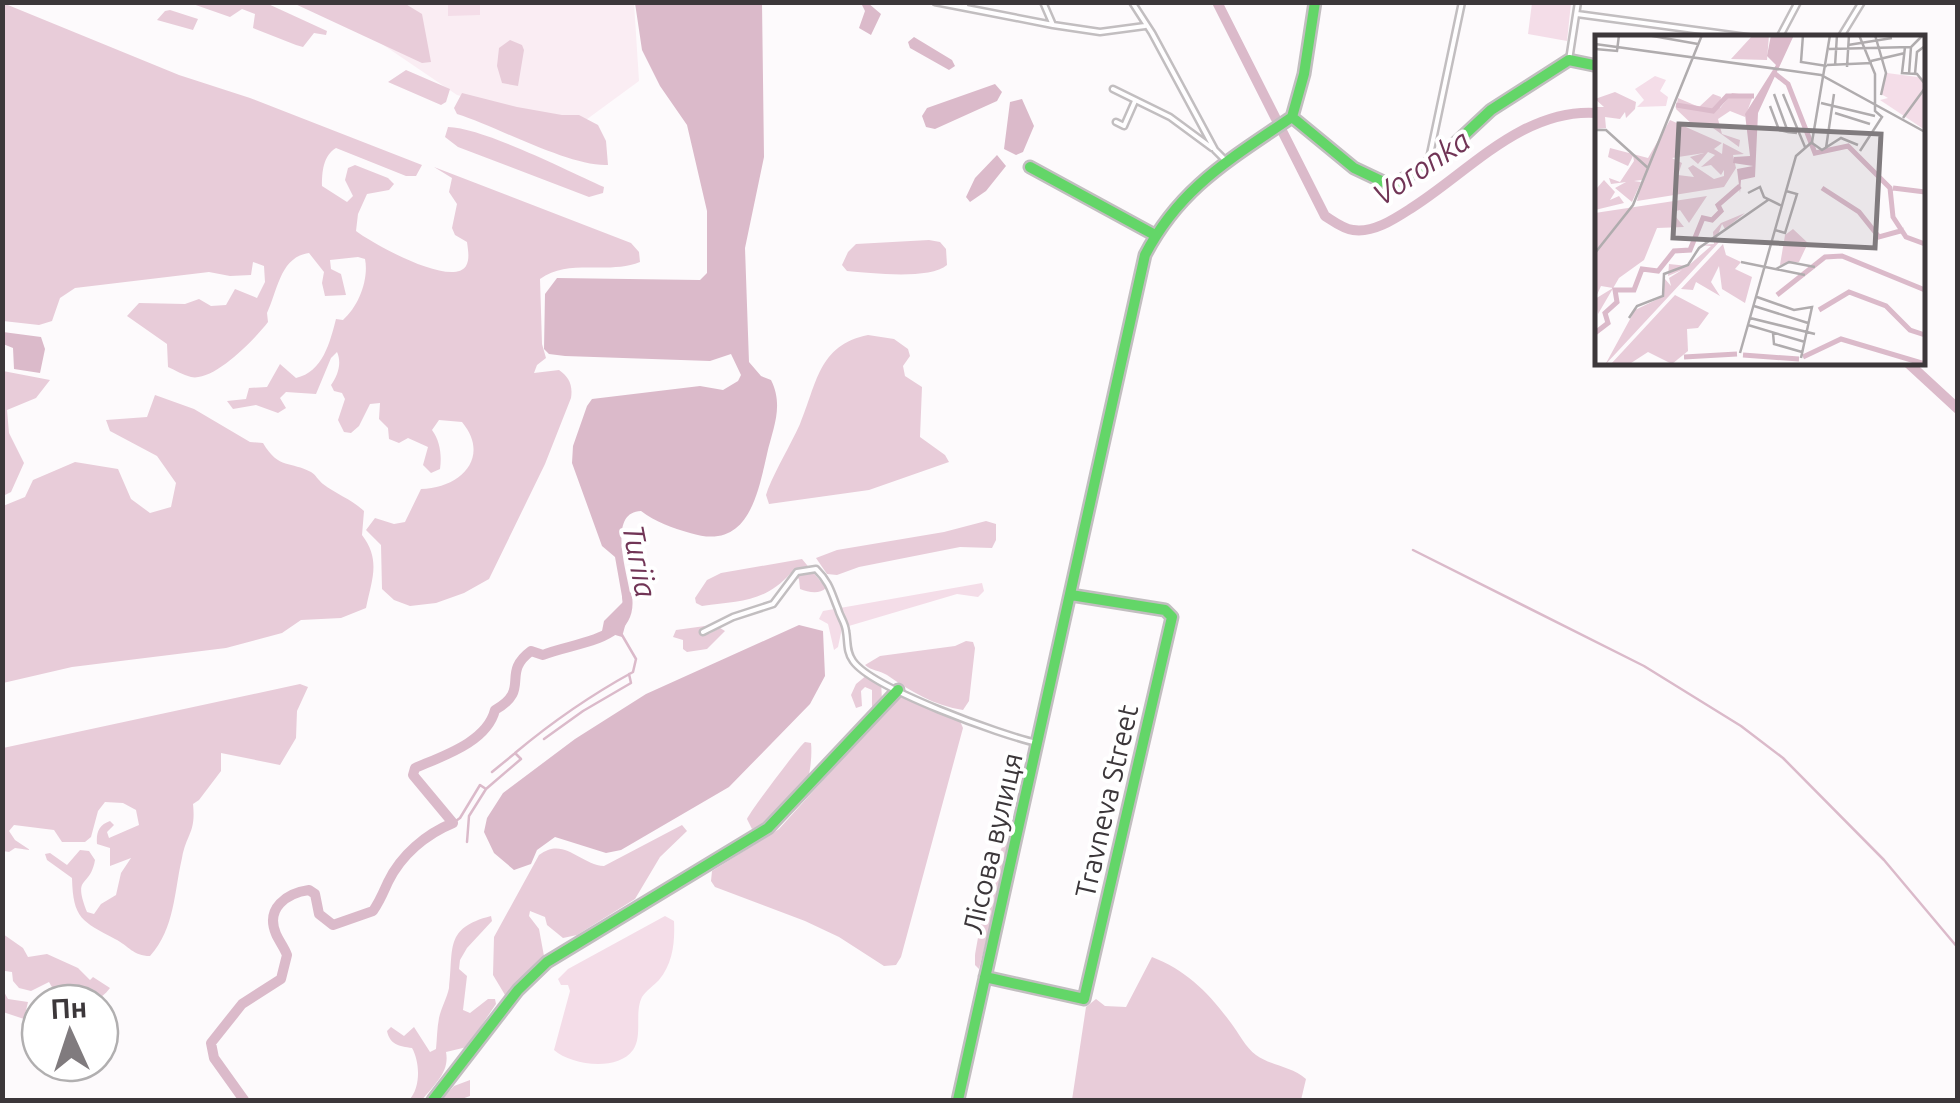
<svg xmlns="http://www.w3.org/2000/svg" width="1960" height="1103" viewBox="0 0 1960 1103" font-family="Ubuntu,sans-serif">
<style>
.built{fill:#faedf3}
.green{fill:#f4dde8}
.forest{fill:#e8ccd9}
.water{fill:#dbbaca}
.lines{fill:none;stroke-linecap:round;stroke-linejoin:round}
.stream{stroke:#dbbaca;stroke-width:2.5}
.river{stroke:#dbbaca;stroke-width:10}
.street-casing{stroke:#c2bec0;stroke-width:9}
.fast-casing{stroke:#c2bec0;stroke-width:15}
.street{stroke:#fffeff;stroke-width:4}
.fast{stroke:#63d668;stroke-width:10}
.labels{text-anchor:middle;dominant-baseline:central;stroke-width:8;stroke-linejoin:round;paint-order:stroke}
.street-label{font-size:28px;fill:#3c373a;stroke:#fff}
.water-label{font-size:30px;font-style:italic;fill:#713556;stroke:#fff}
.inset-river{fill:none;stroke:#dbbaca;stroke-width:5}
.inset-road{fill:none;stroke:#b0acae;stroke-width:2.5}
.view{fill:#807b7e;fill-opacity:0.15;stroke:#807b7e;stroke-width:5}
.inset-edge{fill:none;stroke:#3c373a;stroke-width:5}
</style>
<rect width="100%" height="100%" fill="#fdfafc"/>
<path class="built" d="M374,3H634L639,81L579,125L457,95L373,38Z"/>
<path class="green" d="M448,3H480V15L448,16Z
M1532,3H1571L1567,41L1528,34Z
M982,583L984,591L978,597L957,594L842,628L838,647L834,650L828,624L819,619L823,611Z
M665,916L674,921C675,942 673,963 659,980C654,985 646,991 642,997C634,1013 643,1036 633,1050C617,1072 571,1065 554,1050L570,991L568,985H561L558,979L568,969Z"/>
<path class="forest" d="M3,3L179,75L250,98L422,165L416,176H406L336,148C323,156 322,172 322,186L347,202L353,196L345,180L348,168L355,165L388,178L394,184L389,190L367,194L358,214L356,231C373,244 452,288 466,266C470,259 468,250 467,242L455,235L452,228L457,204L449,192L452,178L434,167L631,243L639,252L640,262C607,275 569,258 540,279L542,344L546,358L537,365L534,373L559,370C569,377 573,385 571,398L545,464L489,579L464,593L436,603L410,606L394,600L382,589L381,545L366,530L375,518L394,524L405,522L421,489C461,488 491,457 462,422L439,420L432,430C440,441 442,455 440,469L431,473L423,465L428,447L408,438L399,443L389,439L388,428L379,419L380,403L370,404L359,426L351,433L344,432L338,420L345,399L342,393L334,391L331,385C338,375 342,363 337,352L331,358L316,394L286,392L280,398L286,408L278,413L256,405L233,409L227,401L246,399L249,388L267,387L280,364L296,378C323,372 330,342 336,319L343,320C359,306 369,279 365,259L358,257L330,260L331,269L341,274L346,295L325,296L322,283L324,272L309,253C280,257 278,290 267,313L268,322C255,339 214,382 191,377C183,375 175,370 168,367L167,344L127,316L139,303L185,304L199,299L211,306L226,305L235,289L257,298L265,282L264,266L253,262L251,275L230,276L209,272L75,288L60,298L52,321L39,325L3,321Z
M190,3H266L327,31L326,35L314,33L303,47L296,45L253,28L255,14L242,9L230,17Z
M293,3H404L422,14L431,62L422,63Z
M170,10L198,19L193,30L157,20L165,11Z
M510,40L522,45L524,50L518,86L502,83L497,66L499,48Z
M406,70L450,89L446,102L441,105L388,82Z
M462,93L517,107L562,115H579L598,125L606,141L608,165C570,167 496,126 457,114L454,108Z
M448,127C484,128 568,171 604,187L603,193L589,197L458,147L445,137Z
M929,240L940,242L946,249L947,265C930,280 870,273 847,271L842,265L848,252L856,244Z
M868,335L894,339L908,349L910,356L903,366L905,376L922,387L920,437L945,455L949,462L869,490L769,504L766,495L768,489C777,467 790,446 800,424C817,384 818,345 868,335Z
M3,371L50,380L36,398L7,410L9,433L24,463L11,492L3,496Z
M155,395L194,409L250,442L263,443C279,470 291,461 311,472C316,475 318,480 323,484C336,494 351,499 364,511L362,535C381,560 372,579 366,608L341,618L301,620L282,633L226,648L72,667L3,683V506L25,497L33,480L75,462L118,469L131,499L150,513L171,507L176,483L157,456L110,431L106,420L147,417Z
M986,521L996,524V540L992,548L960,547L859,567L837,575L827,574L816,558L837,550L944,532Z
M802,559L826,588C819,595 808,592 800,589L799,579L791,573C764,603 739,601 702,606L696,603L695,598L707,580L721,573Z
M705,626L701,634H709L720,628L725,631L707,649L687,652L683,649V640L673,637L676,630Z
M966,641L973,642L975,648L969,701L963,710C935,706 910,691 887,675C879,670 872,671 865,665L880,656L955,646Z
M867,675L881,679L882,702L872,709V690L865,687L861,691L862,706L856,708L851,695L856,684Z
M300,684L308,687L297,711L296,738L280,765L221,753V771L199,800L193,804C196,833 187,832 182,858C174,892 175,928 150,956C133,956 129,946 115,939C82,921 73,919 72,878L47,860L45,854L50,853L67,865L80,850L89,851L95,860C90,889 72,874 87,912L94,914L101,904L116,895L121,873L131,858L110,866V848L97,844C96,832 99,825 110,821L114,825L107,832L109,838L139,825L136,810L123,803L105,802L98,811L91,837L85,842H62L54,830L14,825L9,831L15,840L30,850L15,848L9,852L3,851V748Z
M899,696L960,721L963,728L901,957L896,965L884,966L839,937L805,921L715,887L711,881L712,871L779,829Z
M805,742L811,743C812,751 811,766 809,774C804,792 770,824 752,829L747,819C749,813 800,745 805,742Z
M682,825L687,831L660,857L635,899L577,935L563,938L547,925L545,917L530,911L529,916L539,929L544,956L521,978L511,994L505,995L493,975L494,937L539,855C564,836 579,864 604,866Z
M1009,838L1010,848L979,969L975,965V956C979,933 993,849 1009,838Z
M491,916L492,921L467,948L460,960L459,969L467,976L463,1010L470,1013L488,999H495L496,1004L467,1047L446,1052C450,1072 434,1085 422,1100H409C421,1088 420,1062 412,1048C399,1046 390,1045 387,1031L391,1027L404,1036L414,1027L430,1052L436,1049C437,1039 437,1028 439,1018C441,1008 447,998 449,988C454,948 444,928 491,916Z
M3,934L23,948L28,957L47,954L78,968L90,980L93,977L110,988C97,1006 80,1003 61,1003L49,982L31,991L19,988L13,981L12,972L5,971L3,990L8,999L28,1002L24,1019L3,1012Z
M1152,957C1186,970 1209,993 1231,1023C1238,1032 1246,1048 1256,1055C1271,1066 1291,1066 1306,1079L1301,1100H1072L1086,1007L1096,999L1105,1006L1126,1007Z
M470,1080V1096L459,1100H441L454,1086Z"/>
<path class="water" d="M635,3H762L764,157L745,248L749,362L761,376L771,380C784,406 773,428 767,454C757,498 747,551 690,533C672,528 656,522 641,511C607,512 627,572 630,593C631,603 625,628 622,637L602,631L604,621L623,602L615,557L602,546L572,463L573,446L587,406L592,399L700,386L723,390L738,381L741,375L731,354L710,361L565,356L549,354L544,349L545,294L557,278L700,280L707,273V211L687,125L660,86L642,50Z
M861,3H868L881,14L871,35L859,28L865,11Z
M914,37L952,60L955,66L949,70L910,48L908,42Z
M995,84L1002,92L997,101L935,129L926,127L922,116L927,108Z
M1022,99L1034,126L1023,152L1016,155L1004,149L1010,102Z
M997,155L1006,166L986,191L970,202L966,197L975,178Z
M3,332L41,337L45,349L40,373L14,369L13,348L3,344Z
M799,625L823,631L825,676L810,704L729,787L621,850L606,853L555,837L537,850L531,864L514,870L494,853L484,832L487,818L503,793L575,739L646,694Z"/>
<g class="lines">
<path class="stream" d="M1413,550L1644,666L1741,726L1783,758L1884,860L1958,948
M544,739L583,711L631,683L629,674
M492,772L514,754
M453,823L460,818L480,785L486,789L521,759L515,753C552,722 591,695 633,672L636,659L622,635
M467,842L469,816L486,789"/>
<path class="river" d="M1217,2L1325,216C1333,221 1343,229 1353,230C1373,233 1393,220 1410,209C1468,173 1523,107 1598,113
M1907,362L1958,409
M244,1100L214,1058L211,1043L242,1004L281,979L287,955C284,947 279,941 276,934C265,908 287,893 309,890L315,894L319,914L333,925L373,911C380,901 383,893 388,882C401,855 426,834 453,823L413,775L415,768C443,756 487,742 495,710C532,689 500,674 531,651L543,655C573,642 634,642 627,596"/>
<g class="street-casing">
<path id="street" d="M935,2L966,8
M963,2L966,8L1053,25
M1043,2L1053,25L1100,32L1145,26
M1132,2L1152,33L1215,150L1225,160
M1577,14L1754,38
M1779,38L1798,2
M1840,38L1862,2
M1569,60L1578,2
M1113,89L1170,117L1212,148
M1116,122L1124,126L1135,101
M1429,159L1462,2
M703,632L733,617L773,604L797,572L816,569C830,583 831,592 838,609C840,617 845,622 846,631C848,641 846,652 853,661C873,689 1001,735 1037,743"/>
</g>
<g class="fast-casing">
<path id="fast" d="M1292,117L1354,168L1392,186L1445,153L1491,110L1569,60L1598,66
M1030,167L1153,234
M985,977L1084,999L1172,617L1165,610L1071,595
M433,1100L518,990L547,962L768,828L898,690
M958,1100L1145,255C1180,187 1231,159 1292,117L1304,74L1315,2"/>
</g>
<use href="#street" class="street"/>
<use href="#fast" class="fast"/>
</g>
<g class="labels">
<g class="street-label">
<text transform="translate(1106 801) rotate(-77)">Travneva Street</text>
<text transform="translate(992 843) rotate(-77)">Лісова вулиця</text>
</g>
<g class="water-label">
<text transform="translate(1421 167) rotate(-34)">Voronka</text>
<text transform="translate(640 561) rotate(79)">Turiia</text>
</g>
</g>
<g transform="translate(1595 35)">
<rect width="330" height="330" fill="#fdfafc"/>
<path d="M292,38L330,43V95L285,65L293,63L286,59ZM60,41L71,45L65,56L73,62L71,71L42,72L49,65L40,54Z" fill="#f4dde8"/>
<path d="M158,0H174L172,25L136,24ZM20,57L41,67L40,74L31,83L30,77L25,84L10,82L11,93L0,94V72H9L0,64ZM137,58L158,61L150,82L135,76L123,84L127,99L145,105L144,112L118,93L100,92L81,74L83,63L104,72L118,59L126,62L125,73ZM75,85L127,108L119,114L127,119L128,108L149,119L138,120L141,133L129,152L42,166L47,145L39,146L46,147L37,167L20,153L31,147L16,149L14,143L25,147L39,126L38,121L33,131L13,122L15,113L53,123ZM113,117L120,120L106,132L116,130L126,140L129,135V141L119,144L98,130L93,133L99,142L83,140L87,128L77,123L109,118L95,122L103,129ZM0,135L2,153L9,145L20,157L15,165L24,161L29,168L0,175ZM112,161L94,188L85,175L77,177L89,192L62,193L49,225L24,243L3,279L0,264L18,253L6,251L0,264V178ZM150,178L130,194L127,189L120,208L125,203L127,204L10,330L40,275L67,262L70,244L76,251L74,243L87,235L73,241L74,229L93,231L116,211L103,210L119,209L118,197L126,188ZM198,194L213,208L204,227L185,230L190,200ZM128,209L131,220L146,227L140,234L157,242L150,268L127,254L124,231L116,247L125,261L101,247L98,255L86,254ZM80,260L114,278L103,293L92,294L93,316L77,329L53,317L33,330H15Z" fill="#e8ccd9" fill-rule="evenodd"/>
<path d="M176,0H199L163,78L160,142L146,145L145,158L142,134L158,131L138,128L139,122L155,121L150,79L181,30L172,21Z" fill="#dbbaca"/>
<path class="inset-river" d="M179,38L193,49L220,118L253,111L295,153L298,182L311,202L330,209M81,70L118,76L132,61H159M227,153L264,177L284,202L309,195M298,153L330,157M182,260L230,222L247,221L330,255M224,275L254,257L291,271L315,295L330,300M0,298L13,288L10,278L22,267L20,255H39L47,234L63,236L79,216L95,215L108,183L117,185L126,176L123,170L145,151M148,320L204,324M89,322L142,319M208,322L246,304L330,329"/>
<path class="inset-road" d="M52,0L103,9M208,0L206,27L232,31M264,0L280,39V76L287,82L265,116M280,0L291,38L286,60M0,9L226,40L330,97M253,10L297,3M310,12L307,38L322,39L330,49M0,14L22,16L24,0M234,14L316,12M276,26L310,18M232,30L277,28M240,31L242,0M252,32L254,0M314,39L316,12L328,0M320,39L322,17L330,11M179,59L193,97L202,98M188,59L210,112M226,68L280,81M175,71L184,95L193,97M240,78L275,89M308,83L330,53M0,95H11L53,133M217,108L227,115L246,103L263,110M231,113L239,59M153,158L165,152L169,162L187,171M180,195L190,198L202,159L191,156M0,218L38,170L107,0M146,227L210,240M181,234L194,227L220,232M162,262L199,275L217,272L206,323M159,271L213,288M34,283L42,271L68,261L69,239L93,230L104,213L173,165M155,283L220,299M153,290L210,307M178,298L179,309L207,317M145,318L201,121L217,107L235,0"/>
<path class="view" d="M84,89L286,99L280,213L78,203Z"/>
<rect width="330" height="330" class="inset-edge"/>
</g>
<rect width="1960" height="1103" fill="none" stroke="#3c373a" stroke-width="10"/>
<g transform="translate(70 1033) rotate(357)"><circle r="48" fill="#ffffff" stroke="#b1afb0" stroke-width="2.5"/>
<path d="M0-8L18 38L0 25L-18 38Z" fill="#807b7e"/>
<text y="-15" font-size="28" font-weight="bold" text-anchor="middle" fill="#3c373a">Пн</text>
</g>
</svg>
